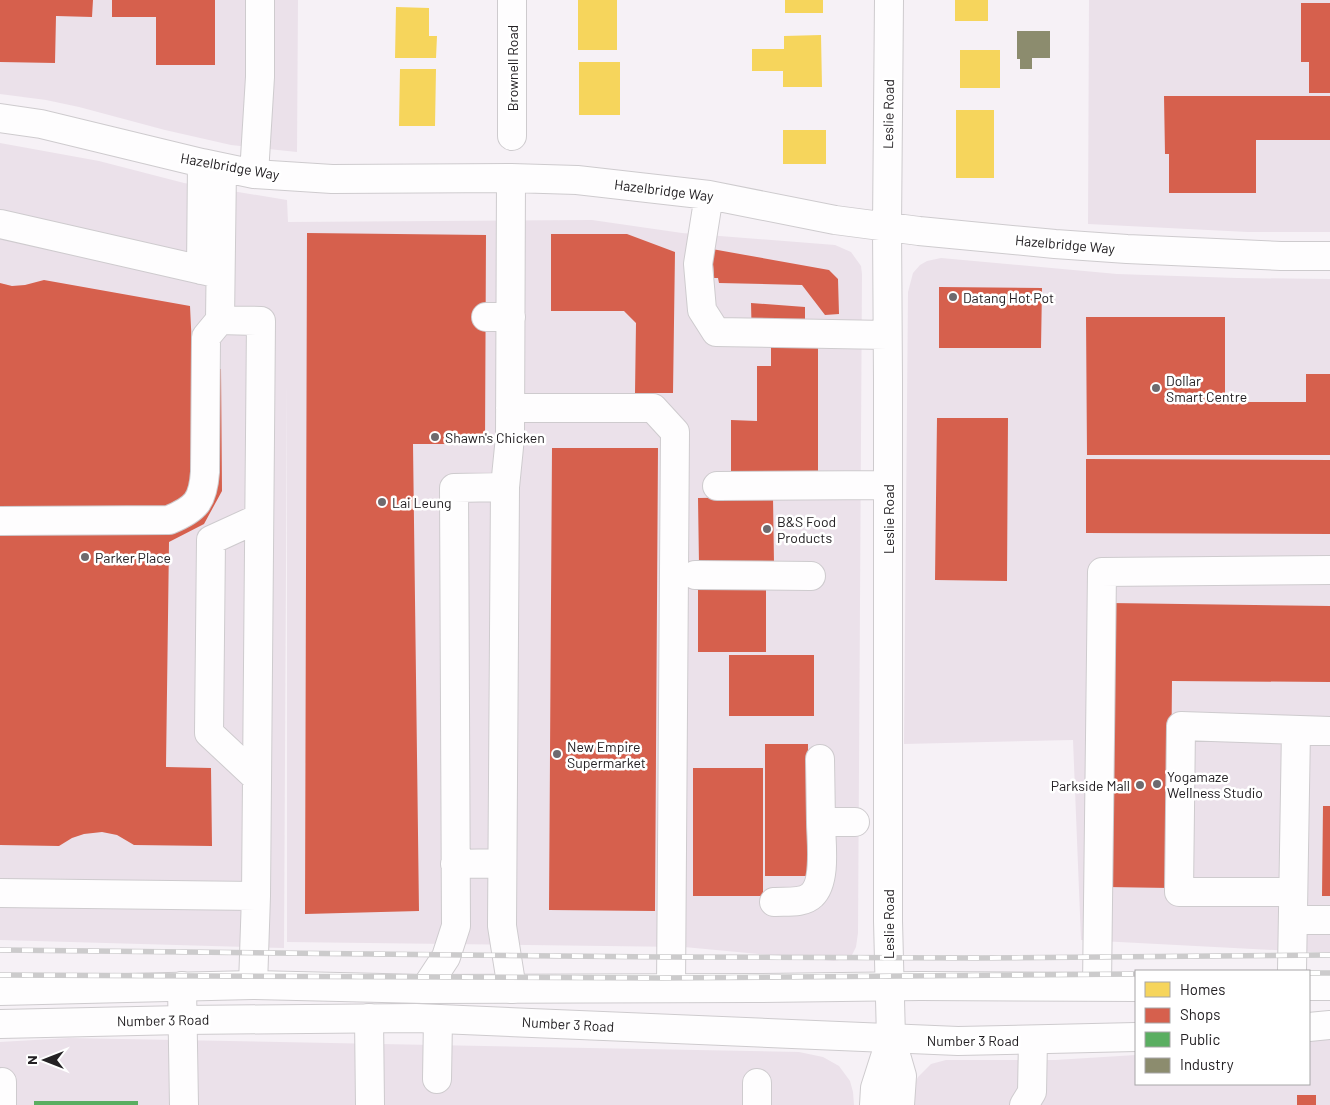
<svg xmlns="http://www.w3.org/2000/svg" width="1330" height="1105" viewBox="0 0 1330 1105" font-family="Barlow,sans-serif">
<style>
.built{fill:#ebe1ea}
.homes{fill:#f6d55c}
.shops{fill:#d6604d}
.public{fill:#5aae61}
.industry{fill:#8c8c6e}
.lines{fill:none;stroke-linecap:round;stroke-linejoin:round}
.minor-casing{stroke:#cecbce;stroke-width:30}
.major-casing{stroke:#cecbce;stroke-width:30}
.minor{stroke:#fefdfe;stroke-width:28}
.major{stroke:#fefdfe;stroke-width:28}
.rail-casing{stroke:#cccbcc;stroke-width:5.5}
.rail{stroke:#fff;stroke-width:4;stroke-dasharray:11;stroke-linecap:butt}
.poi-dot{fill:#6e6a6e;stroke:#fff;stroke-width:2}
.labels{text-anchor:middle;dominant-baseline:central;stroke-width:5;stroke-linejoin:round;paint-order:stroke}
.street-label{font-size:14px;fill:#242124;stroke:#fff}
.poi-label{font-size:14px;fill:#242124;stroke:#fff;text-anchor:start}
</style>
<rect width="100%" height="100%" fill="#f6f1f6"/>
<path class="built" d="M0,0H298L297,152L231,145L165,130L79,107L46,100L0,94Z
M1089,0H1330V232H1248L1088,224Z
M0,143L99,161L184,183L287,200L288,222L592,220L682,233L835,245L851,252L861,266L862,274L858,933L856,947L852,955L844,959L834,961L684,947L287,942V382L284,948L0,940Z
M941,258L1117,274L1237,278L1330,279V953L1081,940L1073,740L904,744L908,292L913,273L920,265L927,261Z
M1330,1036V1105H911L915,1083L918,1077L931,1064L946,1060H1055L1136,1055V1084H1309V1037Z
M69,1038L799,1052L823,1057L839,1066L850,1081L853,1092L854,1105H0V1042Z"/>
<path class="homes" d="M578,0H617V50H578Z
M785,0H823V13H785Z
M955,0H988V21H955Z
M396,7L429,8V36H437L436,58H395Z
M821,35L822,87H783V71H752V49H784V36Z
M960,50H1000V88H960Z
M579,62H620V115H579Z
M400,69H436L435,126H399Z
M956,110H994V178H956Z
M783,130H826V164H783Z"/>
<path class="shops" d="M0,0H93L92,17L56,16L55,63L0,62Z
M112,0H215V65H156V17H112Z
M1301,3H1330V93H1309V62H1301Z
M1164,96H1330V140H1256V193H1169V154H1165Z
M307,233L486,235L485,444H413L419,911L305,914Z
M551,234H627L675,252L673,393H635L636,323L624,311H551Z
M712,249L829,270L838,279L839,314L825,315L802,285L719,283L718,278H714Z
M44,280L190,306L193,369H221L222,491L204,524L169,542L166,767L211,768L212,846L134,845L117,835L102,832L84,834L72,838L59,846L0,845V283L12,286L25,285Z
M939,287L1042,288L1041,348H939Z
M751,303L805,307V344H818V476H731V420L757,421V366H771V344H752Z
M1086,317H1225V402H1306V374H1330V455H1087Z
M937,418H1008L1007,581L935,580Z
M552,448H658L655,911L549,910Z
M1086,459L1330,460V534L1086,533Z
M773,497L774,563L699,564L698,498Z
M698,587H766V652H698Z
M1110,603L1330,606V682L1172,681L1170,888L1107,887Z
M729,655H814V716H729Z
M765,744H808V876H765Z
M693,768H763V896H693Z
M1323,806H1330V896H1322Z
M1297,1095H1316V1105H1297Z"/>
<path class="public" d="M34,1101H138V1105H34Z"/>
<path class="industry" d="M1017,31H1050V58H1032V69H1020V59H1017Z"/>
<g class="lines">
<g class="minor-casing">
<path id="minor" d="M512,0V136
M889,0L887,227L888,379V921L891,1038L902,1076L900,1105
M0,118L41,124L202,163L254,174L332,179L511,178L577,180L709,195L835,220L919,231L1055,244L1127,249L1281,256H1330
M254,174L260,77V0
M511,178L510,437L505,487L502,926L512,989
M709,195L698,264L702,310L716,332L887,335
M0,224L220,274
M201,270L202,163
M486,317H511
M510,408H653L675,432L671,988
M717,486L888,485
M0,521L169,520C196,509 203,501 205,472L206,337L220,320L222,168
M695,575L811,576
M820,759L821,822
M256,777L209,733L211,540L259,518
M455,864L502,863
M1293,892H1179L1181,726L1330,731
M0,893L256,896L261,321L220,320
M774,902C785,901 803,904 812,895C827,881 821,841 821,822H855
M1293,920H1330
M1292,971L1296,730
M253,985L256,896
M182,986L184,1105
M1097,986L1102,572L1330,570
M425,989L446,957L456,926L454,488L505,487
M369,1018L370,1105
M437,1079L438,1019
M2,1082V1105
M757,1083V1105
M874,1105L875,1088L891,1038
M1024,1105L1032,1092L1033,1040"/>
</g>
<g class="major-casing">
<path id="major" d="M1309,986H1330
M0,991L253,985L425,989L754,988L920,986L1136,987
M0,1024L183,1020L416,1018L958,1041L1136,1037
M1309,1027L1330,1025"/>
</g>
<use href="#minor" class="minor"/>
<use href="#major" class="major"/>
<g class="rail-casing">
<path id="rail" d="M0,950L661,957L978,958L1330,955
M1309,973H1330
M0,975L661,978L1136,974"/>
</g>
<use href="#rail" class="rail"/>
</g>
<g class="poi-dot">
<circle cx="953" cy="297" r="5"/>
<circle cx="1156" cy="388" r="5"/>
<circle cx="435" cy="437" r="5"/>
<circle cx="382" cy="502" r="5"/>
<circle cx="767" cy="529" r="5"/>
<circle cx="85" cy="557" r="5"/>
<circle cx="557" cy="754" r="5"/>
<circle cx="1157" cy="784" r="5"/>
<circle cx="1140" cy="785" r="5"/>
</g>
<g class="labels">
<g class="street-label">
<text transform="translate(512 68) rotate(-90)">Brownell Road</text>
<text transform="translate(888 114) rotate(-89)">Leslie Road</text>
<text transform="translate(230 166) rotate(10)">Hazelbridge Way</text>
<text transform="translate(664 190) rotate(7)">Hazelbridge Way</text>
<text transform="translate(1065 244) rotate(5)">Hazelbridge Way</text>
<text transform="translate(888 519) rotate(-90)">Leslie Road</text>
<text transform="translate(888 924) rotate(-90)">Leslie Road</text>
<text transform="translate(163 1020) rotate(-1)">Number 3 Road</text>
<text transform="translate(568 1024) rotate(3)">Number 3 Road</text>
<text x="973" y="1040">Number 3 Road</text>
</g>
<g class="poi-label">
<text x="963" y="297">Datang Hot Pot</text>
<text x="1166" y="380">Dollar<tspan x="1166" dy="16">Smart Centre</tspan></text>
<text x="445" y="437">Shawn's Chicken</text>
<text x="392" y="502">Lai Leung</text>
<text x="777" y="521">B&amp;S Food<tspan x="777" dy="16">Products</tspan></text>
<text x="95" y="557">Parker Place</text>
<text x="567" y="746">New Empire<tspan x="567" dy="16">Supermarket</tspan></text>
<text x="1167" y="776">Yogamaze<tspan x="1167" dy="16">Wellness Studio</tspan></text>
<text x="1130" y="785" text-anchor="end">Parkside Mall</text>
</g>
</g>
<rect x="1135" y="970" width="175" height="115" fill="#ffffff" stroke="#a7a6a7"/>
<rect x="1145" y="982" width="25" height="15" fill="#f6d55c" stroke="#a7a6a7"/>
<text x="1180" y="995" font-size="15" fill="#242124">Homes</text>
<rect x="1145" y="1008" width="25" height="15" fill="#d6604d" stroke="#a7a6a7"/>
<text x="1180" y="1020" font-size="15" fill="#242124">Shops</text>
<rect x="1145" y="1032" width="25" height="15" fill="#5aae61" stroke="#a7a6a7"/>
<text x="1180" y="1045" font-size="15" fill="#242124">Public</text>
<rect x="1145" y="1058" width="25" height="15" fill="#8c8c6e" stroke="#a7a6a7"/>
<text x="1180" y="1070" font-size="15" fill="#242124">Industry</text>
<g transform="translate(45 1060) rotate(270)" stroke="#ffffff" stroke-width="4" paint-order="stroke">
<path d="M0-4L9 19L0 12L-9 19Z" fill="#242124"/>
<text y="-8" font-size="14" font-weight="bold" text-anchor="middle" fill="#242124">N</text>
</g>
</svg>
